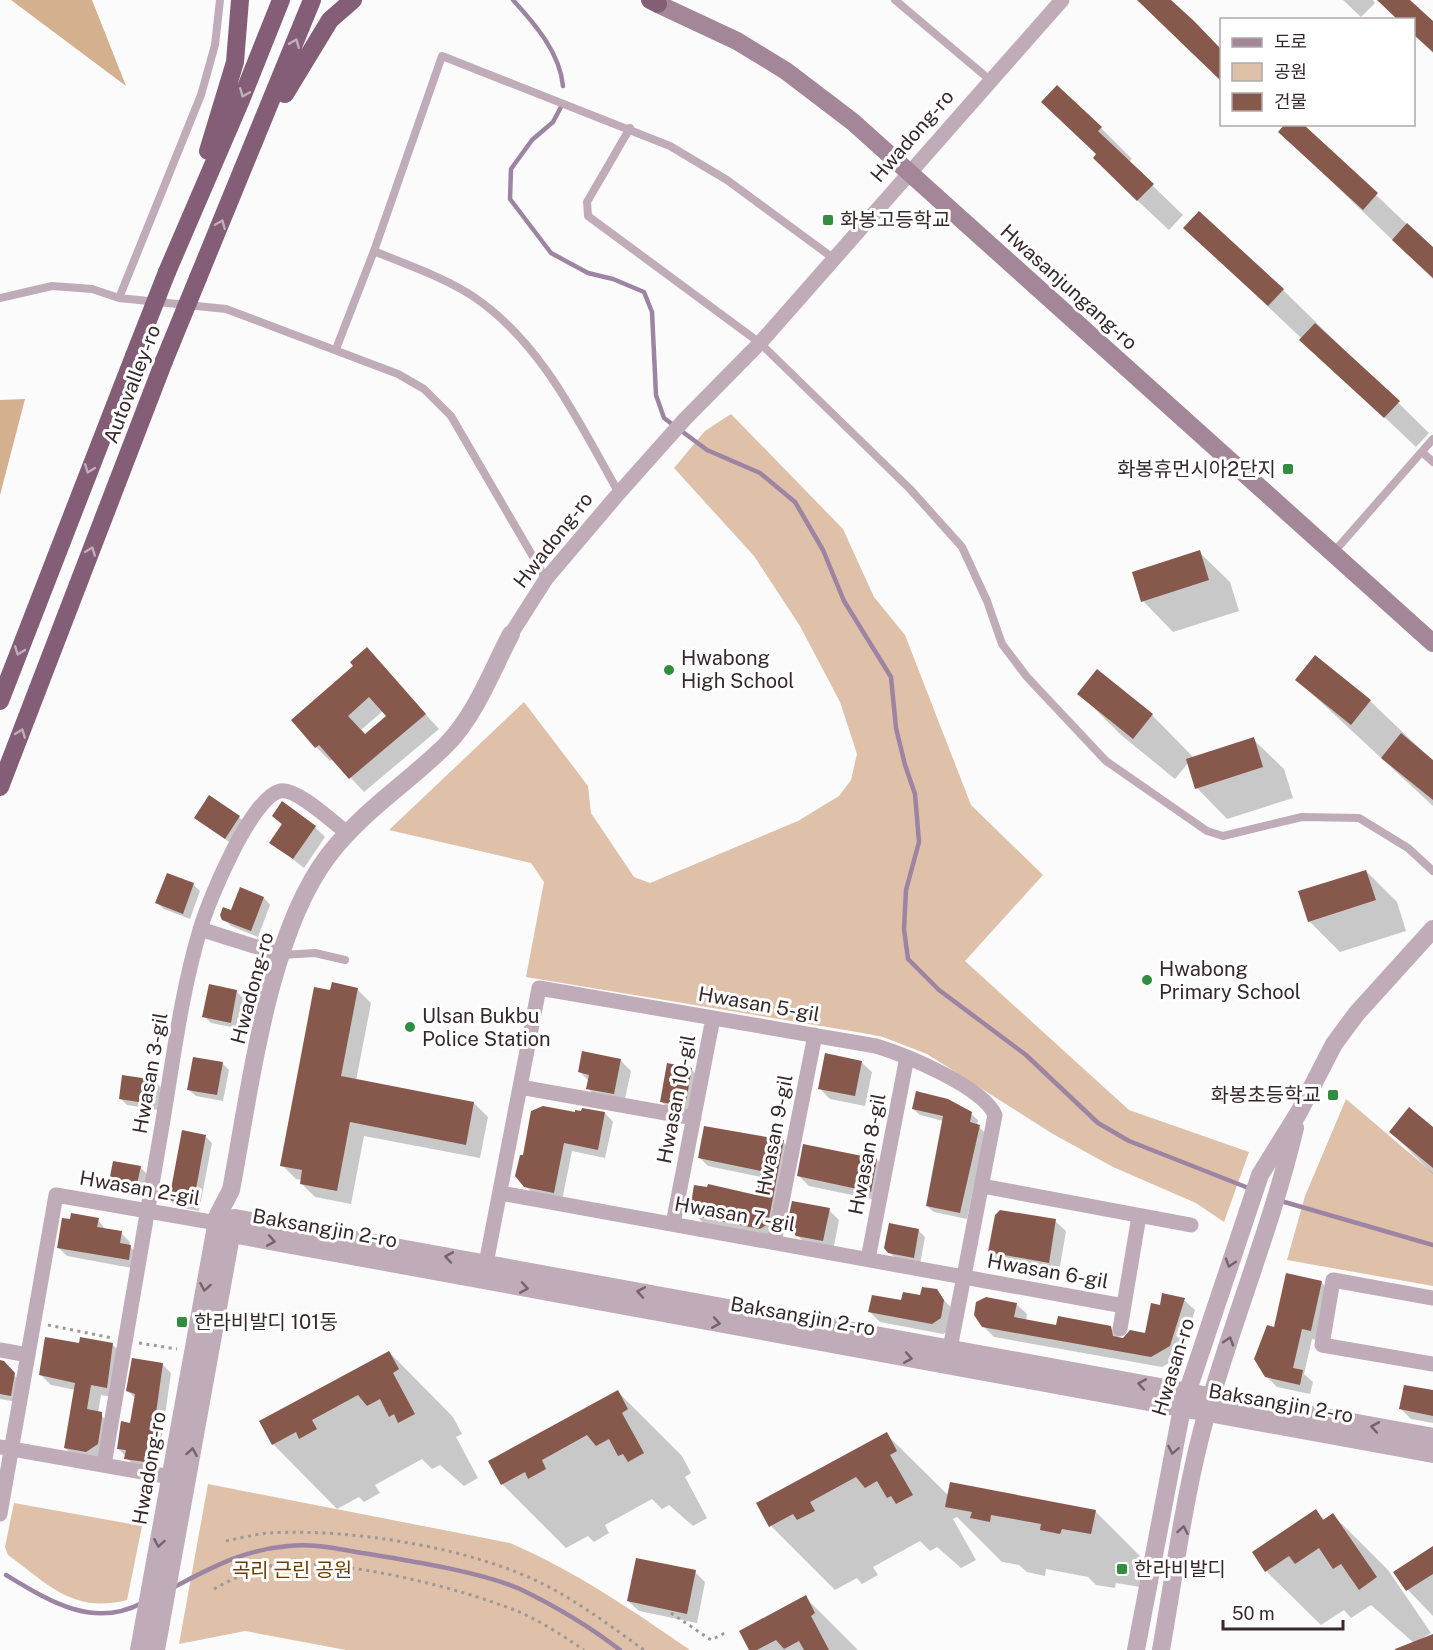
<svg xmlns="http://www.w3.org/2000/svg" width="1433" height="1650" viewBox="0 0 1433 1650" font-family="'Public Sans','Noto Sans KR',sans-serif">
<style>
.green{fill:#dec1a8}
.forest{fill:#d5b08e}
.shadow{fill:#0003;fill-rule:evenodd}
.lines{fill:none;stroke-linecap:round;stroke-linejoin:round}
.stream{stroke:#9c84a2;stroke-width:4.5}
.building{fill:#87594c;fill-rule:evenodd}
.path{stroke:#9f9899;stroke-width:3;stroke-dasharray:3 4.5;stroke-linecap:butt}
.service{stroke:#c0acb8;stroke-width:8}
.minor{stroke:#c0acb8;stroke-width:15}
.tertiary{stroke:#c0acb8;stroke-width:18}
.secondary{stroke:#a38697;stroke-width:18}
.trunk{stroke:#845e76;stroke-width:18}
.trunk-bridge{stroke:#845e76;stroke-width:18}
.oneway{stroke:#c2aeba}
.oneway2{stroke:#75636a}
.poi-dot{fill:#318d3f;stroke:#fff;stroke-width:2}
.labels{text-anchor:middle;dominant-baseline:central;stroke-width:6;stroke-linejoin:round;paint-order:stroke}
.street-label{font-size:20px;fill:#37282a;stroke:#fff}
.poi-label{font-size:20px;fill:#37282a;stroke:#fff;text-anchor:start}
.park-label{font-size:20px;fill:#6d3d00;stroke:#fff}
</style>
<rect width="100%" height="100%" fill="#fbfbfb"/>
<path class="green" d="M731,414L843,529L874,597L905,635L971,805L1043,875L965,961L1129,1110L1249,1152L1224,1222L1196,1203L1113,1167L1053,1134L927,1054L883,1037L863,1033L526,977L544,882L531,863L389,830L524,702L588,786L591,813L634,877L650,883L798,821L839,796L851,780L857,754L840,702L800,626L754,556L674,468L705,431Z
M1346,1099L1433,1173V1286L1287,1260L1305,1196Z
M208,1484L510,1543C575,1571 632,1610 690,1650H346L245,1631L179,1644Z
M14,1503L142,1526L127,1600C73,1614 48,1584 8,1555L5,1547Z"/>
<path class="forest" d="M11,0H92L126,86Z
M25,399L0,495V400Z"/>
<path class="shadow" d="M1343,0H1373L1375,3L1361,17Z
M1379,0H1408L1433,23V53L1414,35V20Z
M1301,124L1433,249V279L1280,132Z
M1101,128L1132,159L1128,162L1183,215L1169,230L1125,189L1098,155L1074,132Z
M1185,228L1283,290L1429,433L1416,447Z
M1199,552L1230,582L1239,611L1173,632L1143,601Z
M367,649L439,729L364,792L333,759L330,761L316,747L293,720L355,666ZM383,711L388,716L365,735L361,730Z
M1297,680L1370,701L1433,761V806Z
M1079,693L1152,715L1194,758L1253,739L1284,769L1293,798L1227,819L1197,788L1188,763L1175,779L1121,735Z
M273,816L315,827L325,837L304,868L271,842L283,826Z
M239,817L246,824L232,844L195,818Z
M1366,871L1397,902L1406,931L1340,952L1309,921Z
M168,875L194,885L200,891L190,919L164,909L157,903Z
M241,889L264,898L270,905L258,937L231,926L224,919L232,912Z
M210,986L237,992L243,998L237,1028L211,1023L204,1016Z
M357,989L371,1003L356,1081L474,1103L488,1117L480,1158L364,1136L351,1204L315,1197L301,1183L302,1180L296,1179L282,1165L331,991Z
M620,1060L631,1071L624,1103L598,1099L588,1088L589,1081L580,1072Z
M861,1062L872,1072L865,1106L830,1099L819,1088Z
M222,1063L229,1070L223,1101L196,1096L189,1090Z
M668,1065L692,1070L698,1076L692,1108L685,1111L668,1108L661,1101Z
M155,1081L161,1088L158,1110L127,1105L120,1098Z
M913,1109L971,1114L978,1120L977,1125L985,1133L967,1219L934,1212L927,1206L943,1121L920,1115Z
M583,1113H605L613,1122L605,1158L572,1151L562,1200L534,1194L525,1186Z
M1433,1129V1174L1391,1132Z
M206,1137L212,1143L199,1211L177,1207L170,1200Z
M783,1142L791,1150L768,1236L704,1224L696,1215L757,1197L761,1177L708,1166L700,1158Z
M877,1160L887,1171L881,1201L809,1186L799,1176Z
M140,1167L147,1174L144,1191L137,1197L117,1193L110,1187Z
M829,1210L839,1220L833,1251L808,1246L797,1235Z
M98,1220L106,1230L121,1233L130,1242L129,1246L139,1255L137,1269L67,1256L58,1247Z
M1055,1221L1066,1231L1059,1272L1000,1262L990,1252Z
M890,1225L919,1231L925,1237L920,1264L897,1260L885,1248Z
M1321,1282L1331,1292L1321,1341L1312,1339L1304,1374L1313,1382L1310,1394L1277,1387L1266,1376L1275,1329Z
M936,1291L954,1311L951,1329L943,1334L880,1322L870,1312Z
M1184,1300L1195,1310L1180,1357L1162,1367L994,1337L983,1326L1016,1304L1027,1314L1026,1321L1058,1326L1110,1327L1121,1340L1146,1335Z
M112,1344L123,1355L117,1398L101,1395L98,1413L111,1424L97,1462L76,1458L65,1448L76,1390L51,1385L40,1374L80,1345Z
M389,1352L453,1417L462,1434L456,1437L478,1478L464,1486L440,1465L432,1469L422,1459L375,1485L380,1493L364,1502L359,1497L337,1509L273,1444L261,1422Z
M0,1364L21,1381L17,1402L0,1399Z
M162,1364L171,1373L160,1450L157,1449L153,1470L135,1467L118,1448L132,1425L136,1399L128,1391Z
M618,1392L682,1456L691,1473L685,1477L707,1518L693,1526L669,1505L662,1509L652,1499L605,1525L609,1533L594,1542L588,1536L566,1548L502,1484Z
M1433,1392V1423L1411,1419L1401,1409Z
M886,1434L949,1496L1095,1511L1150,1566L1146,1588L1116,1583L1115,1588L1096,1585L1088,1577L1046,1569L1045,1576L1027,1572L1019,1565L1002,1562L957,1517L953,1519L976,1560L961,1568L937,1547L930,1551L920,1541L873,1567L878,1575L862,1584L857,1578L835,1590L771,1526Z
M1316,1511L1325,1520L1333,1515L1388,1570L1431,1633L1421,1639L1433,1636V1650H1414V1643L1371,1605L1351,1618L1344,1610L1321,1625L1266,1571Z
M1433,1548V1616L1408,1590L1396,1573Z
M695,1572L705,1582L697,1623L639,1611L628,1601Z
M805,1597L858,1650H751Z"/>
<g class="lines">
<path class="stream" d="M513,0C535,24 560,53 563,86
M562,105L553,122L532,140L511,169L510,199L551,253L588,273L613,279L644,292L652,312L656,395L664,418L707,450L760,473L795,502L823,550L844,601L891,677L896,728L905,765L915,794L919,842L906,890L904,929L908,959L939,990L1026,1055L1098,1123L1129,1141L1251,1189
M1281,1201L1433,1245
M6,1575C49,1601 93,1629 142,1603
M174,1587C213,1567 243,1550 288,1546C315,1543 343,1550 369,1554C412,1561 481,1572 520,1589C555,1606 589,1626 620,1650"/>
</g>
<path class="building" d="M1137,0H1171L1194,21L1221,49V81Z
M1377,0H1410L1433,21V52L1413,34V20H1398Z
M1057,85L1102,127L1098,131L1154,184L1137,201L1093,158L1096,154L1041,102Z
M1285,124H1303L1378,193L1363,210L1278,132Z
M1199,211L1284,289L1268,306L1183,228Z
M1407,223L1433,247V278L1392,240Z
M1315,323L1400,401L1384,418L1299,340Z
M1200,550L1209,580L1141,602L1132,572Z
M367,647L426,714L349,779L319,745L315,748L291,720L353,666L350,662ZM369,697L386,716L365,734L348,716Z
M1315,655L1371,700L1351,725L1295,680Z
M1097,669L1153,714L1133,739L1077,694Z
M1401,733L1433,760V800L1381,758Z
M1254,737L1263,767L1195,789L1186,759Z
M209,795L240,816L225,839L194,818Z
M282,801L316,826L293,859L269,843L282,824L272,816Z
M1366,870L1376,900L1308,922L1298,891Z
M167,873L194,883L183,914L155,903Z
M240,887L264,897L251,931L222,920L220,915L223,907L231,910Z
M332,982L358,988L341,1076L474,1102L466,1145L350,1122L337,1191L300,1184L302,1170L280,1166L314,987L330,990Z
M209,984L237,990L231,1023L202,1017Z
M582,1051L621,1059L614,1094L586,1089L589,1075L578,1072Z
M825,1053L862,1061L855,1096L818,1089Z
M193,1057L223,1062L217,1095L187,1090Z
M667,1063L692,1068L686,1101L678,1105L660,1102Z
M122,1075L156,1080L152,1104L119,1099Z
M916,1091L948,1099L972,1112L970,1122L980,1125L960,1213L926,1206L943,1116L912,1109Z
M543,1106L575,1112V1110L581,1111L582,1108L605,1112L598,1150L564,1143L554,1193L524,1187L515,1176L520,1155H523L531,1111Z
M1409,1107L1433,1127V1168L1389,1132Z
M704,1126L784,1140L768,1224L760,1229L695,1216L690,1210L694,1185L707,1187L708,1184L756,1195L761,1171L698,1158Z
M182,1130L206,1135L193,1205L169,1200Z
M803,1144L877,1159L871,1192L797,1176Z
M113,1161L141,1166L137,1184L130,1191L108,1187Z
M792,1201L830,1208L823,1241L796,1236L787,1224Z
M1000,1210L1056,1219L1049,1263L988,1252L995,1215Z
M71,1213L99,1218L97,1227L122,1231L120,1243L131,1245L129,1260L57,1248L62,1218L70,1219Z
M889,1223L919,1229L914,1258L888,1253L884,1248Z
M1286,1273L1322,1281L1311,1331L1302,1329L1293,1368L1303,1370L1300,1385L1265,1377L1254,1359L1267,1325L1274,1327Z
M922,1287L937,1289L944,1300L941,1318L932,1324L868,1312L872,1295L901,1300L903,1292L920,1295Z
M1162,1293L1185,1298L1170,1346L1151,1357L982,1327L974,1315L976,1302L986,1297L1017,1303L1014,1317L1056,1325L1058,1316L1111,1326L1113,1336L1123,1338L1130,1330L1145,1333L1151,1303L1160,1305Z
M45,1337L79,1343L80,1337L113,1343L107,1388L91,1385L87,1409L102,1412V1418L98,1444L86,1452L64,1448L75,1383L39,1375Z
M389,1351L399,1369L393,1373L415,1414L398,1423L394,1414L389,1417L380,1399L367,1406L358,1395L312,1420L317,1429L299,1439L296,1432L272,1445L259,1421Z
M132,1358L163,1363L152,1442L148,1441L145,1462L124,1459L126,1450L117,1449L121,1421L130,1423L135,1394L126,1391Z
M0,1360L4,1361L15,1373L11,1396L0,1394Z
M1404,1385L1433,1390V1416L1399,1409Z
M618,1390L628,1409L622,1413L644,1453L628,1462L623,1454L618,1456L609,1439L596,1446L587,1435L542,1460L546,1469L528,1479L525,1472L501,1485L488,1461Z
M887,1432L897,1451L890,1455L913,1495L896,1504L891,1496L887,1498L877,1481L865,1488L856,1477L810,1502L815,1511L797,1520L793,1514L769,1527L756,1503Z
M950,1482L1096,1510L1091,1534L1062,1529L1060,1534L1040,1530L1041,1524L991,1515L990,1522L970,1518L972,1512L945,1507Z
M1316,1509L1323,1520L1333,1513L1377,1577L1359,1590L1341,1564L1333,1569L1319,1548L1295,1564L1289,1556L1265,1572L1252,1552Z
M1433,1546V1574L1406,1591L1393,1572Z
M636,1558L696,1570L687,1614L627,1601Z
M806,1595L815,1613L811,1616L829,1650H804L799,1641L784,1649L776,1640L757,1650H749L739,1631Z
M1433,1634V1650H1395V1649Z"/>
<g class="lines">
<path class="path" d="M48,1325L112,1338
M139,1343L177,1349
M226,1541C240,1538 255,1534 270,1533C350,1528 474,1548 545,1585C580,1603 612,1627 644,1650
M214,1589C234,1578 254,1568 277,1565C341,1558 457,1587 517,1611C541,1621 563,1636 584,1650
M671,1613L711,1640L725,1633"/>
<path class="service" d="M895,0L990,80
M630,128L587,202L588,216L760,343L910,489L962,547L987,601L1002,644L1027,677L1106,761L1207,831L1223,836L1302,817L1359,818L1408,848L1433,871
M374,251C407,265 444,277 474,297C543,344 579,423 619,493
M0,298L52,286L92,289L119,298L226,309L398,374L424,389L451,416L546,579
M119,298L201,95L215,45L220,0
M336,349L374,251L442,56L670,146L727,180L833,258
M1422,452L1433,462
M1333,553L1433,439
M282,955L315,953L345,960"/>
<path class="minor" d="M511,634L546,579L619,493L684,420L760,343L1062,0
M200,929L282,955
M520,1087L694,1118
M982,1186L1191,1225
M500,1193L1124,1306
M673,1224L713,1018
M774,1242L815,1035
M868,1259L907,1057
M484,1274L539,988L876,1046C906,1055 983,1087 995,1115L948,1359
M1433,1298L1333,1280L1322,1345L1433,1364
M1120,1329L1139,1216
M0,1350L28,1355
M0,1447L171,1477
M104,1465C123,1352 143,1239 162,1126C173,1061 181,993 200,930C208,901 251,798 280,791C296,787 334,823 347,833
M0,1514L56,1195L217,1223"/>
<path class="tertiary" d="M217,1223L232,1234L1433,1454
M217,1223L235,1218L1433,1437
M139,1650L218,1215L231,1190C250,1091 267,937 328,856C362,811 408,783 447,744C476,714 492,670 511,634
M156,1650L233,1225
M1136,1650L1182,1408L1260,1175L1299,1112L1334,1044L1357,1013L1433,929
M1161,1650C1175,1571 1185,1489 1207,1412C1234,1317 1272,1225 1295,1128"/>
<path class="secondary" d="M658,4L737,41L786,71L853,122L1433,643"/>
<path class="trunk" d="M650,0L658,4
M285,94L330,20L353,0
M208,151L235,62L240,0
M167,272L241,100L281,0
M198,278L312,0
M0,701L134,356
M0,787L164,361"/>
<path class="trunk-bridge" d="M134,356L167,272
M164,361L198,278"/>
</g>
<defs><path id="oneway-chevron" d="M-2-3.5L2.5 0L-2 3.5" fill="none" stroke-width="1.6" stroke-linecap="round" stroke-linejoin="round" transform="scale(1.5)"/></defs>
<g class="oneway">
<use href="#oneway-chevron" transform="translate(295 43) rotate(-68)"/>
<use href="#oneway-chevron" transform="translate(244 93) rotate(112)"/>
<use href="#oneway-chevron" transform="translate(221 224) rotate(-68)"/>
<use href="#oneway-chevron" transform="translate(89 469) rotate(111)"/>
<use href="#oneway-chevron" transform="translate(91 551) rotate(-69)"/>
<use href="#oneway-chevron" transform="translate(19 651) rotate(111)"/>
<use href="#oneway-chevron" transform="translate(21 733) rotate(-69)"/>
</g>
<g class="oneway2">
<use href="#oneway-chevron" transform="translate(271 1241) rotate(10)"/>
<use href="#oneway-chevron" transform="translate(449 1257) rotate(-170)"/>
<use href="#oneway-chevron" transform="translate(1230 1263) rotate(108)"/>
<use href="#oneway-chevron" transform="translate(205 1287) rotate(100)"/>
<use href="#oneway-chevron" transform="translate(524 1288) rotate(10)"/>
<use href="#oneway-chevron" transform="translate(641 1292) rotate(-170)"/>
<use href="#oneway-chevron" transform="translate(716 1323) rotate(10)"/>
<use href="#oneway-chevron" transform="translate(1229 1341) rotate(-72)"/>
<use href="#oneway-chevron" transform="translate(908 1358) rotate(10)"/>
<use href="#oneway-chevron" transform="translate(1142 1384) rotate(-170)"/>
<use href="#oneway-chevron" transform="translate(1375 1427) rotate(-170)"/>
<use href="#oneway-chevron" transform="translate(1173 1450) rotate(101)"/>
<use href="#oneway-chevron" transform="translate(192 1452) rotate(-80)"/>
<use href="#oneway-chevron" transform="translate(1183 1530) rotate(-80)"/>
<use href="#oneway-chevron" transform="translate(159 1543) rotate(100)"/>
</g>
<g class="poi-dot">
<rect x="822" y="214" width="12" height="12" rx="3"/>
<rect x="1282" y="463" width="12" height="12" rx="3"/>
<circle cx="669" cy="670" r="6"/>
<circle cx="1147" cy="980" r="6"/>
<circle cx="410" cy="1027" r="6"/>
<rect x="1327" y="1089" width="12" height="12" rx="3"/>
<rect x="176" y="1316" width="12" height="12" rx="3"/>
<rect x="1116" y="1563" width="12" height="12" rx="3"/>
</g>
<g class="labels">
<g class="street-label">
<text transform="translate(912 136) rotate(-49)">Hwadong-ro</text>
<text transform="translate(1069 287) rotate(42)">Hwasanjungang-ro</text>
<text transform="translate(132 384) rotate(-69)">Autovalley-ro</text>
<text transform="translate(553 540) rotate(-52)">Hwadong-ro</text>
<text transform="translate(252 988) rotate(-75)">Hwadong-ro</text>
<text transform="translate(759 1004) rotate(10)">Hwasan 5-gil</text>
<text transform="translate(150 1073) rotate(-80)">Hwasan 3-gil</text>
<text transform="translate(676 1099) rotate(-79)">Hwasan 10-gil</text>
<text transform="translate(774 1135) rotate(-79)">Hwasan 9-gil</text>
<text transform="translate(867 1154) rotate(-79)">Hwasan 8-gil</text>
<text transform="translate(140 1188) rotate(10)">Hwasan 2-gil</text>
<text transform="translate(735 1214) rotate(10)">Hwasan 7-gil</text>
<text transform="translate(325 1228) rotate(10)">Baksangjin 2-ro</text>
<text transform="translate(1048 1271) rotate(10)">Hwasan 6-gil</text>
<text transform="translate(803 1316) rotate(10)">Baksangjin 2-ro</text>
<text transform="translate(1173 1367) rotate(-73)">Hwasan-ro</text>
<text transform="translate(1281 1403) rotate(10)">Baksangjin 2-ro</text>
<text transform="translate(149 1468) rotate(-80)">Hwadong-ro</text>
</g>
<g class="poi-label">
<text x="840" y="220">화봉고등학교</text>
<text x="1276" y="469" text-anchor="end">화봉휴먼시아2단지</text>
<text x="681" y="658">Hwabong<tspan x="681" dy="23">High School</tspan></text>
<text x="1159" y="969">Hwabong<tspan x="1159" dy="23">Primary School</tspan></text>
<text x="422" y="1016">Ulsan Bukbu<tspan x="422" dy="23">Police Station</tspan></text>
<text x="1321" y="1095" text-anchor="end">화봉초등학교</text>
<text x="194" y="1322">한라비발디 101동</text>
<text x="1134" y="1569">한라비발디</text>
</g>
<g class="park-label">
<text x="292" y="1570">곡리 근린 공원</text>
</g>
</g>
<rect x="1220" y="18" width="195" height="108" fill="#ffffff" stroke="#afa9aa" stroke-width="1.5"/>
<rect x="1232" y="38" width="30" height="9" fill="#a38697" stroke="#afa9aa" stroke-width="1.5"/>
<text x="1274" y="48" font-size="18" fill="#37282a">도로</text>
<rect x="1232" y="63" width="30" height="18" fill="#dec1a8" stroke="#afa9aa" stroke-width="1.5"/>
<text x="1274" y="78" font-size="18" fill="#37282a">공원</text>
<rect x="1232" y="93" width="30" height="18" fill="#87594c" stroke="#afa9aa" stroke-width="1.5"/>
<text x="1274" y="108" font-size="18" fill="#37282a">건물</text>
<path d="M1223 1620v9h120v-9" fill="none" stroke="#37282a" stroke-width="3"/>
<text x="1232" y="1620" font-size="18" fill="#37282a" stroke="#ffffff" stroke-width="4.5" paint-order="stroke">50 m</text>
</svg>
